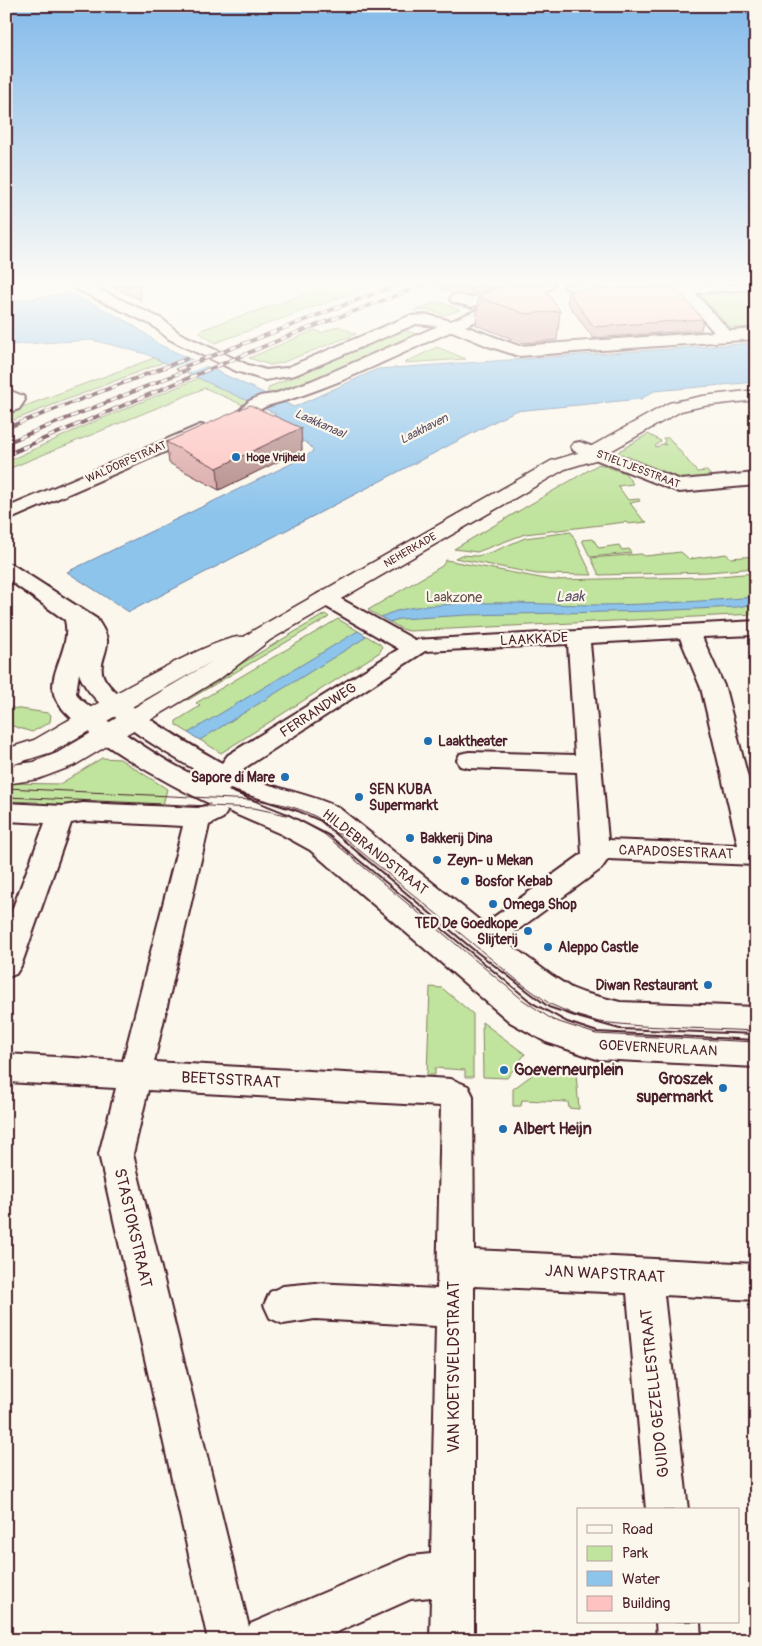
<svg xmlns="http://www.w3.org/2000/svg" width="762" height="1646" viewBox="0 0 762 1646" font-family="Pangolin,sans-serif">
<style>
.green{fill:#c0e39d;stroke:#858164}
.water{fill:#8dc4ec;stroke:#72829f}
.pier{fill:#fbf7ec}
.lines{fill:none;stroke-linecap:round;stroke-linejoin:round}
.minor-casing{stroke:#4a1f2b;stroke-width:4}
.major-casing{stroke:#4a1f2b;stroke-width:3}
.minor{fill:#fbf7ec;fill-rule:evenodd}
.major{fill:#fbf7ec;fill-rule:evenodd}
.tram{stroke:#4a1f2b;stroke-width:1}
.rail-far1-casing{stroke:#4a1f2b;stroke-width:4}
.rail-casing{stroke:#4a1f2b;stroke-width:4.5}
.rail-far1{stroke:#fbf7ec;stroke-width:2.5;stroke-dasharray:7;stroke-linecap:butt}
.rail{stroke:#fbf7ec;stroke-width:3;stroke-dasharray:9;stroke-linecap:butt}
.wall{fill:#daa7a5;stroke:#4a1f2b}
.shaded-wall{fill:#b28886;stroke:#4a1f2b}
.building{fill:#fec2c0;stroke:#4a1f2b}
.poi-dot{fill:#1f6fb2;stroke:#fbf7ec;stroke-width:2}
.labels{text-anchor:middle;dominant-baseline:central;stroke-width:4.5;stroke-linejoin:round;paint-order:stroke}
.far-poi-label{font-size:11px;font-weight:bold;fill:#4a1f2b;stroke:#fbf7ec;text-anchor:start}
.far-street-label{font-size:11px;fill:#4a1f2b;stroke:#fbf7ec}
.far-water-label{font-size:12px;font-style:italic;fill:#5e5165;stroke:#fbf7ec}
.park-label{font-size:14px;fill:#685048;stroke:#fbf7ec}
.street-label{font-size:14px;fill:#4a1f2b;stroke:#fbf7ec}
.poi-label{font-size:14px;font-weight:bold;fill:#4a1f2b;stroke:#fbf7ec;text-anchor:start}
.water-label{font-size:15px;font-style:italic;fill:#5e5165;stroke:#fbf7ec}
.near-poi-label{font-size:16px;font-weight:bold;fill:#4a1f2b;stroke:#fbf7ec;text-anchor:start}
.near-street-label{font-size:16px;fill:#4a1f2b;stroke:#fbf7ec}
</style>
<rect width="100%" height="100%" fill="#fbf7ec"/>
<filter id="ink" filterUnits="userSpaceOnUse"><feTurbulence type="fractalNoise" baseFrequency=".02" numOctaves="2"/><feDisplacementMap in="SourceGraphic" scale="10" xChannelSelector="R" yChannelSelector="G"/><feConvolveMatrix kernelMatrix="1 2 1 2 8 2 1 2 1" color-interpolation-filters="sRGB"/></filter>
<g filter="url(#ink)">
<path class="green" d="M333,285H374L215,343L200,333L203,329Z
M744,290L756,302V327L731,328L699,294Z
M439,301L460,310L446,315L427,310L414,311Z
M338,326L356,334L281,363L270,365L249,358L315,330L321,333Z
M404,330L419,335L277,396L271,393L267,394L269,387Z
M437,347L466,359L404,363Z
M154,358L164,362L6,423V413Z
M199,378L250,402L243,405L205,388L6,470V462L91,423Z
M648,434L661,441L655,446L658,447L661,444L666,445L663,443L665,441L663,438H669L697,472L707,471L712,477L691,479L680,478L619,453V451Z
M599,464L625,473L633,484L618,486L628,500L639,499L640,501L630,503L643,520L647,522L628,524L626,522L525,534L477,552L454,549Z
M571,532L592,575L537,574L455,558L461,555L477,556L490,553L525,538Z
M593,539L599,548L619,545L622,550L629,549L631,553L590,557L582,540Z
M681,552L689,559L726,554L731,558L756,556V568L708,572L599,575L591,558L641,554L645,556Z
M446,560L551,580L706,577L756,573V614L409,631L402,629L368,610L442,566Z
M325,614L329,617L188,700L185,697Z
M338,619L380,644L382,647L380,652L221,753L176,725V721L200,706L196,703Z
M6,707L48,713L51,715L50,722L32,732L6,724Z
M102,758L120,759L167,789L162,809L67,806L36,808L38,802L6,801V783L60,784Z
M430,987L442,988L473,1014V1077H465V1070L435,1068V1075H427Z
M482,1022L525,1054L507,1078L483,1077Z
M547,1064L576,1074L579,1109L569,1108L568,1102L522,1100L521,1106H513V1089Z"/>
<path class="water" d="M69,293C100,308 132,320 158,344L294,407L378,369L756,343V382L654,391L641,399L515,411L129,612L67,572L305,457L312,452L313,449L307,443L261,422L276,414L146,354L124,348L92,340L6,345V302Z
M756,597V604L737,607L653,611L468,615L399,619L389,622L381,617C399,608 420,606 440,605C492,600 544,605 596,605C649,605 703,601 756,597Z
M358,631L366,636L360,641L200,740L188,733Z"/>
<path class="pier" d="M197,358L211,364L185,374L171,368Z"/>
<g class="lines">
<g class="minor-casing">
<path id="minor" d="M72,285H90L162,319L179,333L248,365L266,370L286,368L409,316L428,315L451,321L536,285H554L552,288L465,326L519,346L714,332L680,294L606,299L566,288L564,285H586L607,291L696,285H756V289L695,293L730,331L756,329V339L519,356L488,346L452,331C392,357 332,389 270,405C261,407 255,415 246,417L240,416L238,412L249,401L260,396L274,394L311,381L438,326L416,324L295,375L265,380L236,371L185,347L169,339L152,325L74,288Z
M496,288L501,289L503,292L501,295L472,307L452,302L450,299L452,296L457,295L471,298Z
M6,389L23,396L25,400L19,409L6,413Z
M200,425L206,426L209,430L206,434L6,521V508Z
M580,442L681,480L756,473V485L679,492L574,451L571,447L574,443Z
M6,563L13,565L97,619C101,626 106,632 107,640C108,653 97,665 104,678C118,704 194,747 222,763L228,755L399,649L318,602L314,598L318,594L325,592L332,594L415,640L756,621V635L702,637L725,688L756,809V865L608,859L601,869L504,940L551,975L571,988L584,993L620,1002L756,1007V1033L620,1028L581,1017L549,1006L473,948L321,820L298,810L230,789L228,791L285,814L328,836L532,1004L567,1023L597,1033L756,1041V1067L597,1059L546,1042L510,1022L310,850L281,834L226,810L227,812L223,818L209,825L154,1062L451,1079L468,1086L473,1096L474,1250L756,1264V1300L664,1295L688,1510H646L627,1293L474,1286V1640H430L431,1597L411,1599L319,1640H208L99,1154L116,1088L6,1082V1054L123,1061L183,826L83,821L71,823L21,966L16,974L6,978V926L45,823L6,821V803L63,806L83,803L198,808L211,804C178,790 62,727 54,694C48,672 72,647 65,620L6,578ZM680,638L701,688L738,845L608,840L590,643ZM568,644L575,755L469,752L460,754L457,760L460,766L469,768L577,772L582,854L484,924L339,808C308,792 272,790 241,773L246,767L425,651ZM79,673C90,711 176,759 210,778L207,782C160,760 119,731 79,698L76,693ZM148,1090L441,1106L437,1289L315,1283L283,1286L270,1292L264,1305L270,1318L283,1324L315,1319L436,1326L431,1554L410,1556L250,1624L249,1627L133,1154Z
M656,1622H700L701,1640H657Z"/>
</g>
<g class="major-casing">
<path id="major" d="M756,390V400L703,406L681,411L595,460L565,469L270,640L222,677L75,765L38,779L6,784V749L34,740C66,722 218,631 244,637L254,630L551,461L581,452L669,403L703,396ZM213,661L57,753L34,762L11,765L52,752Z"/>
</g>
<use href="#minor" class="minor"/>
<use href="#major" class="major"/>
<path class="tram" d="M6,788L253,800C279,802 303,808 325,822L518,981L550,1004L575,1015L599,1022L641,1026L756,1031
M6,797L254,808L291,816L324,834L523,1000L553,1020L596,1034L756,1042"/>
<g class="rail-far1-casing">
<path id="rail-far1" d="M178,369L396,285
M6,428L186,359
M6,443L187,370
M22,448L291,335L424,285"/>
</g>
<g class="rail-casing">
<path id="rail" d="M6,455L25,447"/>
</g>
<use href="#rail-far1" class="rail-far1"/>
<use href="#rail" class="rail"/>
</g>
<path class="wall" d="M107,285H146L139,286L141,300Z
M436,285H501L471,296L454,294L436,287Z
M568,291L703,319L701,330L593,338L567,302Z
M478,297L560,311L557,340L523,343L476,325Z
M301,428L302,450L219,490L169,463L166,442Z"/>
<path class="shaded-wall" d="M471,285H501L471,296Z
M301,428L302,450L219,490L217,468Z"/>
<path class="building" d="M505,285H542L560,311L526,314L478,297Z
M673,286L703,319L594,327L568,291Z
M250,405L301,428L217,468L166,442Z"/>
</g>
<linearGradient id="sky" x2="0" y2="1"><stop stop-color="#83baea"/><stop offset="0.55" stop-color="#fdfbf6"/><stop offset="1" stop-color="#fdfbf6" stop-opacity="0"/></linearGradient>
<rect width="762" height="515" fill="url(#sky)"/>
<g class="poi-dot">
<circle cx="236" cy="457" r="5"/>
<circle cx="428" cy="741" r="5"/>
<circle cx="285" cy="777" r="5"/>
<circle cx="359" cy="797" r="5"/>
<circle cx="410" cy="838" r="5"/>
<circle cx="437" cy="860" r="5"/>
<circle cx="465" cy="881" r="5"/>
<circle cx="493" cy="904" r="5"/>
<circle cx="528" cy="931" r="5"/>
<circle cx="548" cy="947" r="5"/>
<circle cx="708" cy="985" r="5"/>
<circle cx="504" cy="1070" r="5"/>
<circle cx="723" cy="1088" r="5"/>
<circle cx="503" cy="1129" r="5"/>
</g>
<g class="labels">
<g class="far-poi-label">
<text x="246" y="457">Hoge Vrijheid</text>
</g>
<g class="far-street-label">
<text transform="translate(126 462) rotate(-24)">WALDORPSTRAAT</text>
<text transform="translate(638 469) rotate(21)">STIELTJESSTRAAT</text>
<text transform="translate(410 550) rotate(-30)">NEHERKADE</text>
</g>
<g class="far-water-label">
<text transform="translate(320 424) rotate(24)">Laakkanaal</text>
<text transform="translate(424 429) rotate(-27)">Laakhaven</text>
</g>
<g class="park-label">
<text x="454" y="597">Laakzone</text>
</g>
<g class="street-label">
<text transform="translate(534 639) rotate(-3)">LAAKKADE</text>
<text transform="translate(318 710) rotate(-33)">FERRANDWEG</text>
<text transform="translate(375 852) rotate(38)">HILDEBRANDSTRAAT</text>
<text transform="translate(676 852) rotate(2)">CAPADOSESTRAAT</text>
<text transform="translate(658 1048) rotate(3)">GOEVERNEURLAAN</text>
</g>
<g class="poi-label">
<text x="438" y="741">Laaktheater</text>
<text x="275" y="777" text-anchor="end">Sapore di Mare</text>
<text x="369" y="789">SEN KUBA<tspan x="369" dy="16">Supermarkt</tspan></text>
<text x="420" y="838">Bakkerij Dina</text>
<text x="447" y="860">Zeyn- u Mekan</text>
<text x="475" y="881">Bosfor Kebab</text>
<text x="503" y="904">Omega Shop</text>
<text x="518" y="923" text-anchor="end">TED De Goedkope<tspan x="518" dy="16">Slijterij</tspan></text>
<text x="558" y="947">Aleppo Castle</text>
<text x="698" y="985" text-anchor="end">Diwan Restaurant</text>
</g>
<g class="water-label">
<text transform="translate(570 597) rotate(-1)">Laak</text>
</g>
<g class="near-poi-label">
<text x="514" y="1070">Goeverneurplein</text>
<text x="713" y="1079" text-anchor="end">Groszek<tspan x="713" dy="18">supermarkt</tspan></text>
<text x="513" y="1129">Albert Heijn</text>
</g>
<g class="near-street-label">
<text transform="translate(231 1080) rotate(3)">BEETSSTRAAT</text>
<text transform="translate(133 1228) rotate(77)">STASTOKSTRAAT</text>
<text transform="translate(605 1274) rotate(3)">JAN WAPSTRAAT</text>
<text transform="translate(454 1367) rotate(-90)">VAN KOETSVELDSTRAAT</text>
<text transform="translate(655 1393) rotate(-96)">GUIDO GEZELLESTRAAT</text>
</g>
</g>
<rect width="762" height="1646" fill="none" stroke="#fbf7ec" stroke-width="25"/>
<rect x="12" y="12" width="737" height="1621" fill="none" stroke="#4a1f2b" stroke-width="2" filter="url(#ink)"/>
<rect x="577" y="1508" width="162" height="115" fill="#fbf7ec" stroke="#b4a19f"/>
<rect x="587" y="1525" width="25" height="8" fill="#fbf7ec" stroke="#b4a19f"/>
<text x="622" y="1534" font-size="15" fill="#4a1f2b">Road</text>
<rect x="587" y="1546" width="25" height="15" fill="#c0e39d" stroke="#b4a19f"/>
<text x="622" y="1558" font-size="15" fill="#4a1f2b">Park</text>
<rect x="587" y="1571" width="25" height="15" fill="#8dc4ec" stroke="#b4a19f"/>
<text x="622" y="1584" font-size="15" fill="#4a1f2b">Water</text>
<rect x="587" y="1596" width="25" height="15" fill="#fec2c0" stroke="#b4a19f"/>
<text x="622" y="1608" font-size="15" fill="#4a1f2b">Building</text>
</svg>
